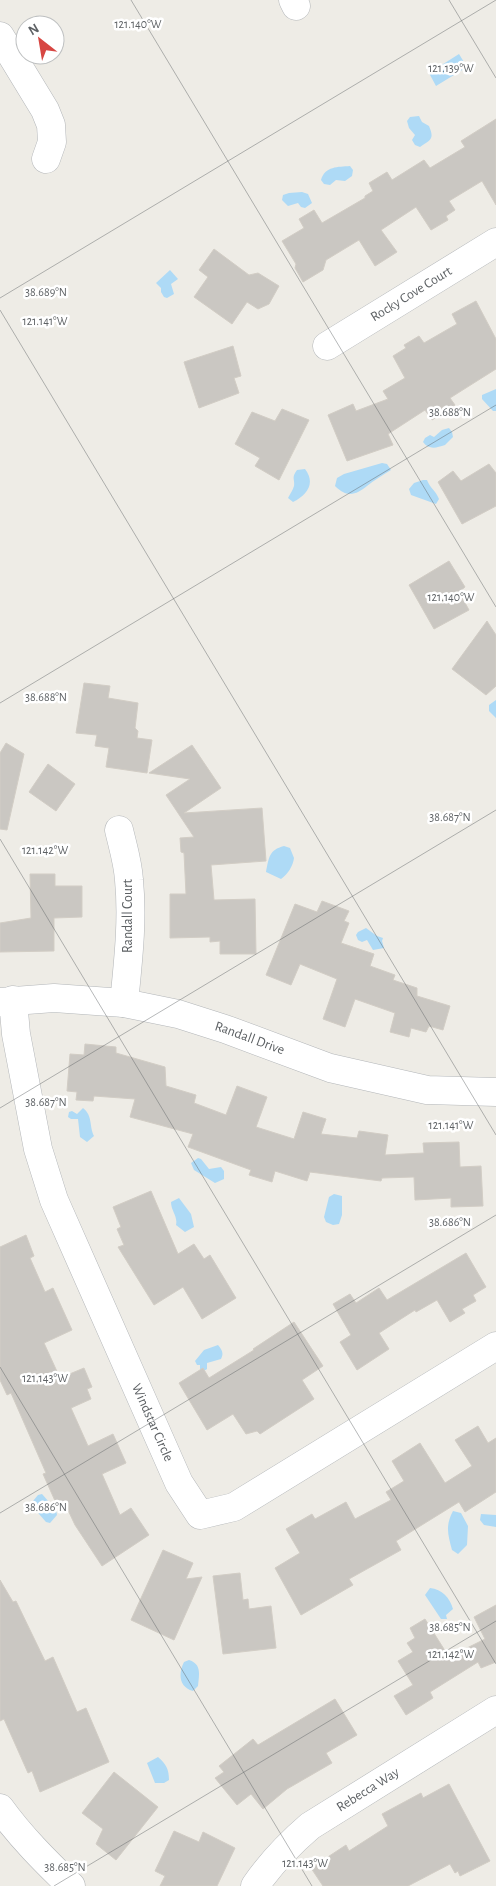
<svg xmlns="http://www.w3.org/2000/svg" width="496" height="1886" viewBox="0 0 496 1886" font-family="'Alegreya Sans',sans-serif">
<style>
.water{fill:#aedaf6}
.building{fill:#cac7c2;stroke:#d2cdc5}
.lines{fill:none;stroke-linecap:round;stroke-linejoin:round}
.minor-casing{stroke:#b3b6b9;stroke-width:29}
.minor{stroke:#fff;stroke-width:28}
.ticks{fill:none;stroke:#5d6164;stroke-width:1;stroke-opacity:0.45}
.labels{text-anchor:middle;dominant-baseline:central;stroke-width:5;stroke-linejoin:round;paint-order:stroke}
.street-label{font-size:14px;fill:#5d6164;stroke:#fff}
.ticks-label{font-size:12px;text-anchor:middle;fill:#5d6164;stroke:#fff;stroke-width:5;stroke-linejoin:round;paint-order:stroke}
</style>
<rect width="100%" height="100%" fill="#eeece6"/>
<path class="water" d="M459,54L467,67L436,86L429,73Z
M419,116L422,122L429,126C435,140 430,140 420,147L415,145L412,140L415,135L409,128L407,121L410,117Z
M350,166L353,170L352,176L345,181L336,180L330,185L324,184L321,180C325,166 338,167 350,166Z
M302,192L308,194L312,203L305,208L301,207L298,203L288,206L282,200L283,195L289,193Z
M170,270L178,279L171,284L174,294L167,298L164,297L161,292V288L156,283Z
M496,389V411H493L482,399V395Z
M449,428L452,432L453,437L445,445C436,448 429,450 423,442L425,438L430,435L434,437L442,430Z
M382,463L387,464L391,470C383,475 374,480 367,486C356,495 347,498 335,486L337,478L344,474Z
M305,469C316,483 307,495 293,502L288,498C290,494 293,490 294,486C295,479 291,478 297,470Z
M423,480H427C430,488 436,491 439,499L436,504L411,495L409,489L414,483Z
M496,700V718L489,711V705Z
M284,846L290,848L294,858C293,866 288,874 281,879L266,872C269,857 269,850 284,846Z
M366,928L377,936L383,938L382,941L384,948L373,950L367,940L362,942L358,940L356,935L358,932Z
M83,1108C93,1116 89,1126 94,1136L87,1142L80,1137L78,1119H71L68,1117L69,1112L72,1111L77,1114Z
M198,1158L201,1159L209,1169L221,1167L224,1171V1179L215,1183L194,1170L191,1163Z
M334,1194L342,1196V1215L339,1224L333,1225L326,1222L324,1217L329,1197Z
M179,1198L191,1214L194,1227L185,1232L176,1225C178,1216 171,1211 171,1202Z
M218,1345C222,1350 224,1353 221,1359L207,1363V1369L204,1371L200,1369V1365H197L195,1361L204,1350Z
M42,1494L56,1510L57,1515L50,1523L46,1522L39,1514L33,1501L38,1495Z
M453,1511L461,1513L468,1526L467,1545L458,1554L452,1550C448,1535 445,1526 453,1511Z
M481,1514L496,1515V1527L484,1525L480,1520Z
M430,1588C442,1589 450,1598 453,1609L446,1615L447,1619H441L425,1595Z
M189,1660C202,1664 199,1675 198,1686L193,1691C179,1687 178,1674 184,1662Z
M158,1757C166,1764 169,1769 169,1780L164,1783H155L147,1763Z"/>
<path class="building" d="M496,119V205L482,181L449,201L455,210L446,216L448,220L431,230L416,207L381,230L397,252L375,266L359,240L326,260L323,270L303,282L295,268L296,264L282,241L304,228L299,219L314,210L322,223L365,198V196L373,191L369,183L387,172L392,180L424,160L430,168L465,147L461,141Z
M214,249L249,275L258,273L279,286L269,304L258,309L247,302L232,324L194,297L208,277L199,270Z
M476,301L496,339V369L450,398L455,405L432,420L425,410L388,434L393,445L347,461L328,415L353,404L356,411L388,399L383,391L405,378L393,356L406,348L404,345L419,336L424,343L457,324L452,314Z
M233,346L241,376L234,378L239,393L199,408L184,362Z
M282,409L309,420L279,480L255,466L260,458L235,444L252,412L275,421Z
M489,464L496,473V506L462,524L438,482L453,471L461,481Z
M449,561L465,587L459,592L469,610L434,629L409,585Z
M487,621L496,635V686L486,695L452,669Z
M84,683L110,686L108,698L138,703L135,728L138,731L137,738L152,740L147,773L106,767L109,748L95,746L97,735L76,733Z
M6,743L24,754L7,830L0,829V753Z
M192,745L221,788L184,813L262,808L266,861L211,865L214,900L255,899L256,954H220V941L210,942V937L170,938V894H186L184,853L181,852L180,838L194,837L166,795L190,779L149,773Z
M48,764L75,784L56,811L29,792Z
M30,874H55V886H82V917L54,918V951L0,952V923L31,918Z
M322,901L349,911L344,921L349,923L341,943L374,954L370,966L395,975L393,980L417,988V996L450,1006L443,1030L429,1026L426,1032L411,1028L409,1037L390,1032L395,1013L355,999L345,1027L323,1019L337,979L300,964L291,985L266,975L295,904L317,912Z
M85,1044L116,1047V1053L165,1067L166,1086L196,1095L194,1103L226,1115L237,1086L267,1097L256,1127L294,1139L303,1112L326,1119L321,1134L357,1138L359,1131L388,1135L385,1155L424,1153L423,1143L459,1142L460,1167L481,1166L483,1206L451,1207V1198L415,1200L414,1177L382,1178L381,1181L310,1172L307,1181L275,1171L272,1182L249,1175L251,1170L188,1147L193,1134L130,1117L135,1099L94,1096L93,1101L76,1100L77,1092L67,1091L70,1054L84,1055Z
M151,1191L178,1254L194,1244L204,1259L210,1255L236,1298L202,1319L183,1287L154,1305L118,1247L124,1245L117,1229L121,1227L113,1207Z
M26,1235L34,1256L30,1258L45,1292L53,1288L72,1330L44,1343L60,1378L84,1368L92,1387L87,1389L91,1399L71,1408L88,1446L113,1434L126,1463L102,1474L120,1515L131,1508L149,1535L102,1566L75,1525L67,1508L60,1512L43,1474L46,1473L11,1393L7,1395L0,1380V1247Z
M466,1253L486,1287L473,1295L476,1301L462,1309L465,1313L450,1322L437,1300L416,1312L415,1310L379,1333L389,1349L357,1370L340,1342L351,1335L333,1304L350,1294L356,1303L379,1288L387,1300Z
M294,1322L323,1366L302,1380L314,1399L260,1434L257,1431L246,1434L233,1414L207,1430L179,1383L203,1368L209,1378L254,1350L253,1349Z
M478,1426L488,1443L496,1438V1492L465,1512L459,1502L396,1541L401,1550L349,1579L353,1585L301,1615L275,1568L300,1553L286,1529L312,1514L315,1519L346,1502L355,1519L391,1500L386,1492L404,1481L392,1461L420,1443L445,1483L472,1466L455,1440Z
M163,1550L193,1563L186,1579L202,1577L174,1640L131,1620Z
M240,1573L243,1600L248,1599L249,1609L271,1606L276,1648L223,1654L213,1576Z
M0,1580L13,1602L16,1601L45,1661L53,1657L77,1712L86,1708L109,1762L40,1792L32,1771L28,1773L4,1719L0,1721Z
M496,1605V1662L481,1668L478,1662L430,1692L433,1698L406,1715L394,1696L413,1685L398,1661L413,1652L407,1643L415,1638L410,1628L425,1619L449,1657L485,1639L474,1617Z
M335,1699L357,1735L326,1753L332,1763L287,1789L263,1809L251,1794L237,1805L215,1778L224,1772L219,1766L253,1739L258,1745Z
M114,1772L158,1807L116,1860L96,1844L103,1829L82,1813Z
M449,1784L490,1861L460,1876L458,1871L455,1873L450,1864L408,1886H323L311,1868L346,1845L349,1851L388,1826L382,1814L421,1793L423,1798Z
M174,1831L199,1842L203,1832L235,1848L217,1886H160L165,1876L155,1871Z"/>
<g class="lines">
<g class="minor-casing">
<g id="minor">
<path d="M293,0L296,6"/>
<path d="M0,36L45,110L51,125L52,142L46,159"/>
<path id="s1" d="M327,346L496,242"/>
<path d="M119,830C123,847 128,863 129,880C133,921 128,962 124,1003"/>
<path id="s2" d="M13,1000L16,1034L38,1149L54,1200L179,1483L200,1515L234,1507L496,1346"/>
<path id="s3" d="M0,1002L54,998L124,1003L178,1014L225,1029L330,1068L427,1090L496,1092"/>
<path d="M0,1808C21,1837 45,1861 71,1886"/>
<path id="s4" d="M255,1886C271,1863 289,1844 310,1826L496,1710"/>
</g>
</g>
<use href="#minor" class="minor"/>
</g>
<path class="ticks" d="M131,0L496,607M449,0L496,78M0,298L496,0M0,310L496,1135M0,703L496,405M0,839L496,1664M0,1108L496,810M0,1367L312,1886M0,1513L496,1215M54,1886L496,1621"/>
<g class="labels">
<g class="street-label">
<text stroke="none"><textPath href="#s1" startOffset="99">Rocky Cove Court</textPath></text>
<text transform="translate(128 916) rotate(-90)">Randall Court</text>
<text stroke="none"><textPath href="#s3" startOffset="255">Randall Drive</textPath></text>
<text stroke="none"><textPath href="#s2" startOffset="448">Windstar Circle</textPath></text>
<text stroke="none"><textPath href="#s4" startOffset="150">Rebecca Way</textPath></text>
</g>
</g>
<g class="ticks-label">
<text x="138" y="28">121.140°W</text>
<text x="451" y="72">121.139°W</text>
<text x="46" y="296">38.689°N</text>
<text x="45" y="325">121.141°W</text>
<text x="450" y="416">38.688°N</text>
<text x="451" y="601">121.140°W</text>
<text x="46" y="701">38.688°N</text>
<text x="450" y="821">38.687°N</text>
<text x="45" y="854">121.142°W</text>
<text x="46" y="1106">38.687°N</text>
<text x="451" y="1129">121.141°W</text>
<text x="450" y="1226">38.686°N</text>
<text x="45" y="1382">121.143°W</text>
<text x="46" y="1511">38.686°N</text>
<text x="450" y="1631">38.685°N</text>
<text x="451" y="1658">121.142°W</text>
<text x="305" y="1867">121.143°W</text>
<text x="65" y="1871">38.685°N</text>
</g>
<g transform="translate(40 40) rotate(329)"><circle r="24" fill="#ffffff" stroke="#bec0c1"/>
<path d="M0-4L9 19L0 12L-9 19Z" fill="#d74642"/>
<text y="-8" font-size="14" font-weight="bold" text-anchor="middle" fill="#5d6164">N</text>
</g>
</svg>
